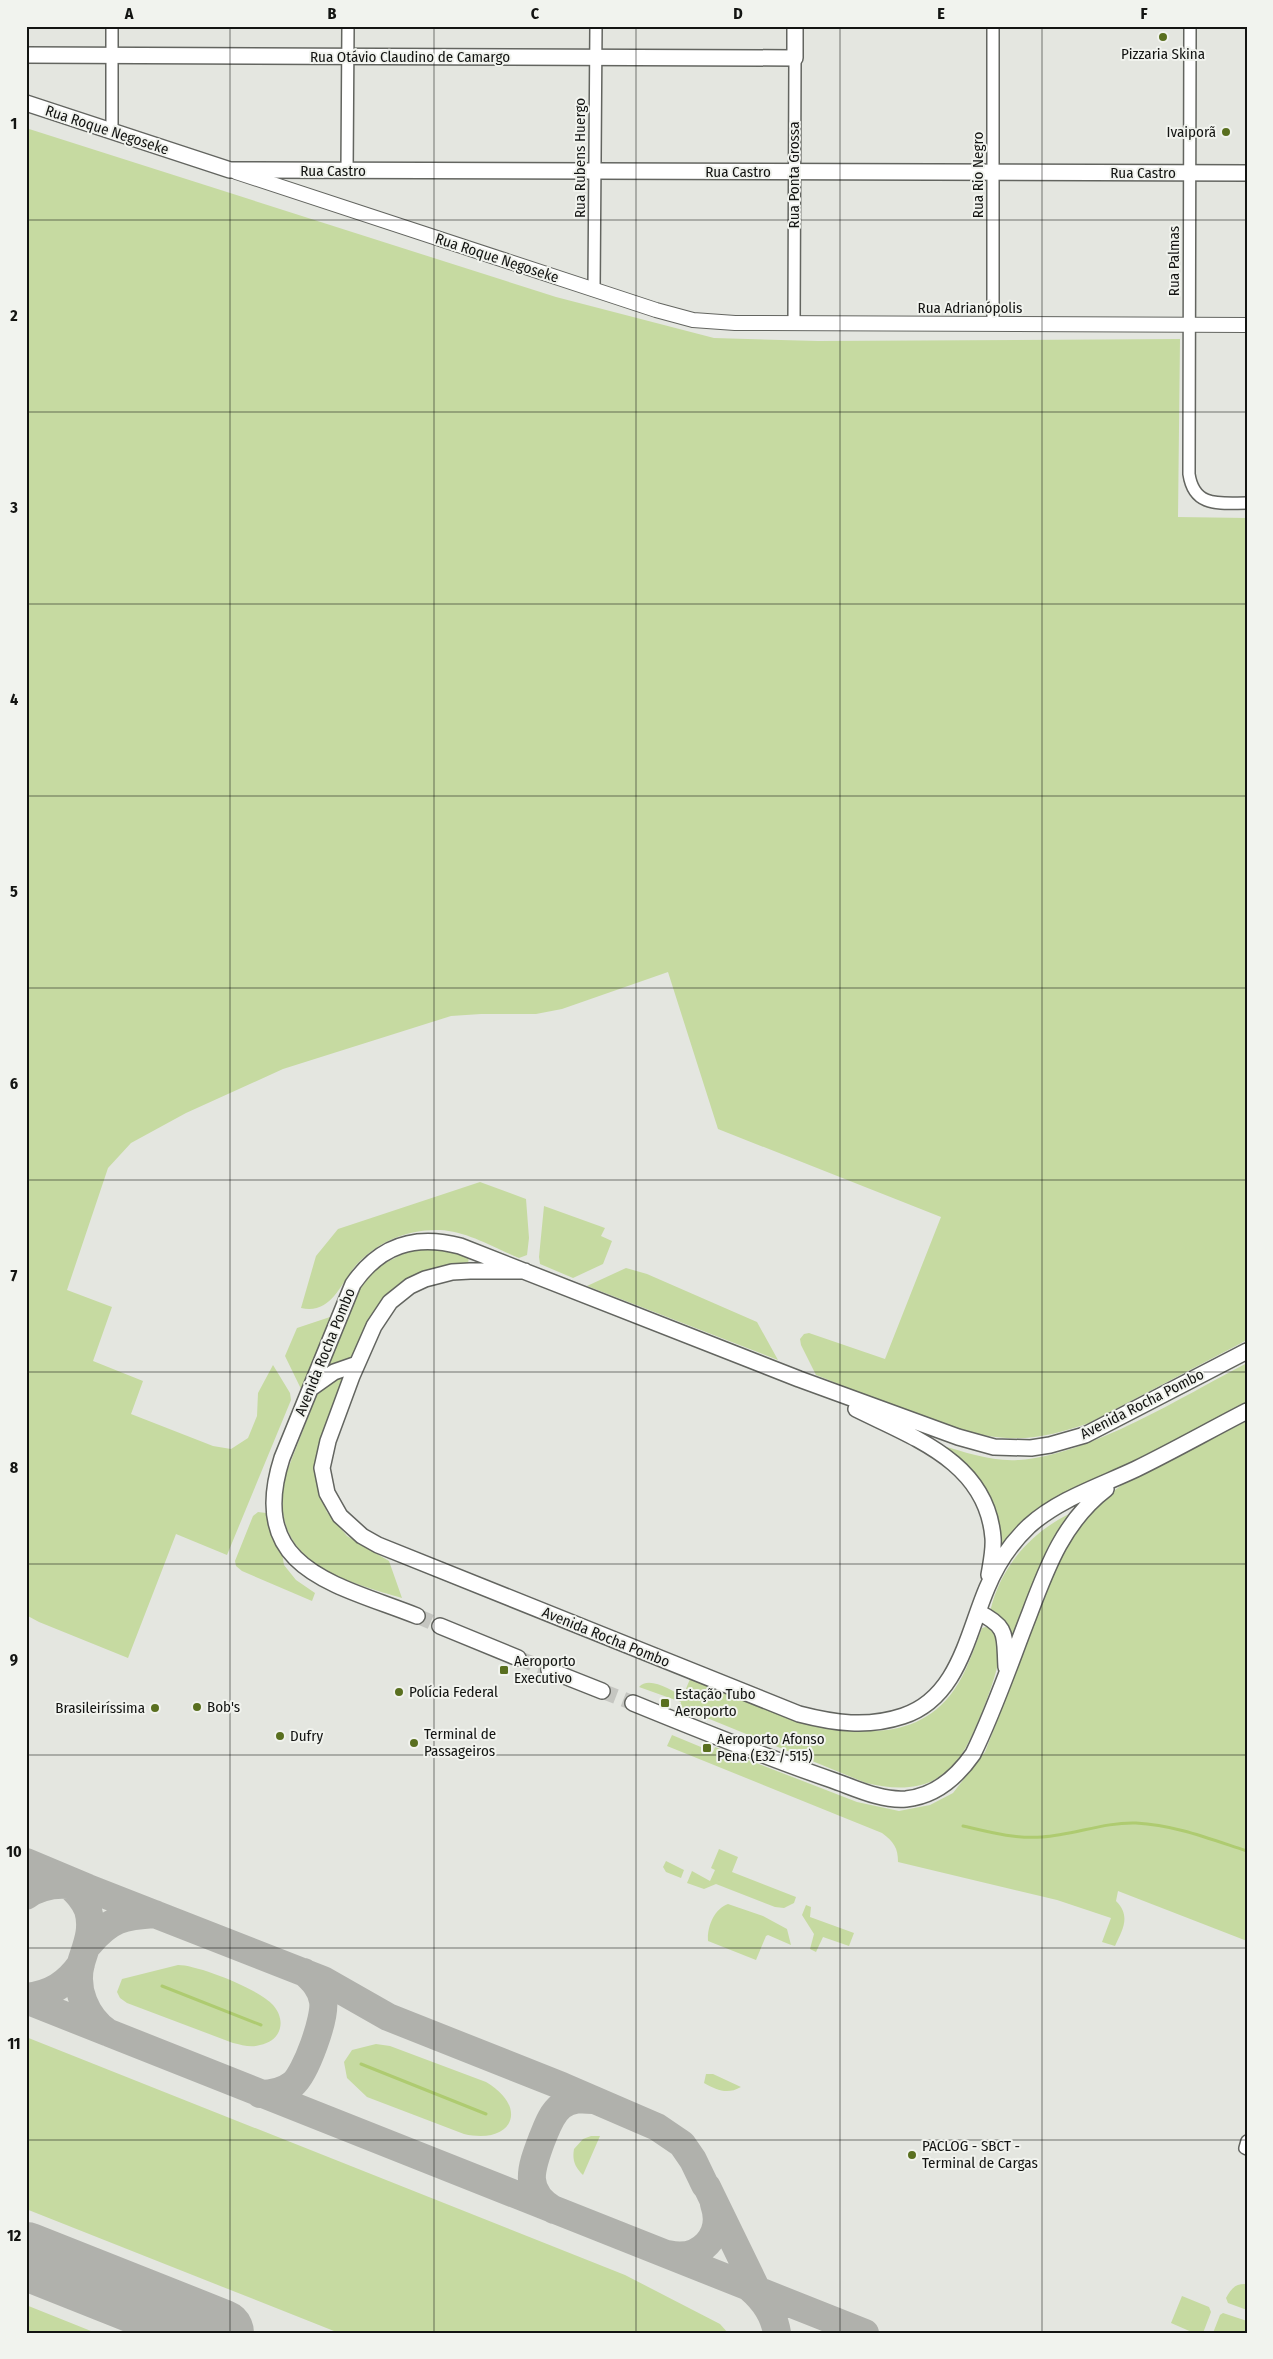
<svg xmlns="http://www.w3.org/2000/svg" width="1273" height="2359" viewBox="0 0 1273 2359" font-family="'Fira Sans Condensed',sans-serif">
<style>
.green{fill:#c6daa1}
.lines{fill:none;stroke-linecap:round;stroke-linejoin:round}
.stream{stroke:#aecb70;stroke-width:3}
.taxiway{stroke:#b0b1ac;stroke-width:28}
.runway{stroke:#b0b1ac;stroke-width:68}
.secondary-tunnel{stroke:#c5c6c1;stroke-width:15;stroke-dasharray:15 8;stroke-linecap:butt}
.minor-casing{stroke:#636560;stroke-width:14}
.tertiary-casing{stroke:#636560;stroke-width:16}
.secondary-casing{stroke:#636560;stroke-width:18}
.minor{stroke:#fff;stroke-width:11}
.tertiary{stroke:#fff;stroke-width:14}
.secondary{stroke:#fff;stroke-width:15}
.grid{fill:none;stroke:#131412;stroke-width:1;stroke-opacity:0.55}
.poi-dot{fill:#596f1f;stroke:#f1f3ee;stroke-width:2}
.labels{text-anchor:middle;dominant-baseline:central;stroke-width:4;stroke-linejoin:round;paint-order:stroke}
.poi-label{font-size:15px;fill:#131412;stroke:#f1f3ee;text-anchor:start}
.street-label{font-size:15px;fill:#131412;stroke:#f1f3ee}
.neatline{fill:none;stroke:#131412;stroke-width:2}
.grid-label{font-size:16px;text-anchor:middle;font-weight:bold;fill:#131412}
</style>
<rect width="100%" height="100%" fill="#e4e6e0"/>
<path class="green" d="M26,128L556,297L714,338L818,341L1180,339L1178,517L1247,518V1340L1089,1423C1063,1432 1035,1440 1007,1438C946,1435 873,1397 816,1375L801,1345L800,1339L804,1334L809,1333L885,1359L941,1217L718,1129L668,972L562,1009L536,1014H481L451,1016L283,1069L186,1113L131,1143L108,1168L67,1290L112,1307L93,1361L143,1381L131,1414L213,1446L231,1449L248,1438L257,1416L258,1393L273,1365L290,1393L291,1400L227,1555L176,1534L128,1658L39,1622L26,1615Z
M480,1182L526,1199L529,1238L527,1255L519,1258C495,1248 466,1231 440,1230C408,1229 379,1241 357,1264C341,1282 332,1315 301,1308L316,1256L338,1229Z
M544,1206L605,1228L601,1236L612,1241L603,1264L573,1278L540,1264L539,1257Z
M435,1247L469,1255L468,1265L386,1299L317,1469L319,1490L327,1512L347,1536L389,1561L402,1598C338,1579 270,1562 284,1479L356,1294L377,1267L407,1252Z
M626,1268L647,1274L757,1322L778,1360L587,1286Z
M333,1316L302,1391L285,1356L297,1328Z
M1247,1363V1403L1053,1502L1013,1531L1000,1548L994,1518L940,1445C965,1452 992,1462 1019,1460C1090,1455 1183,1396 1247,1363Z
M1247,1421V1941L1118,1891L1116,1901C1131,1916 1123,1929 1115,1946L1102,1942L1111,1918L1057,1900L898,1862C898,1848 894,1842 882,1833L667,1746L672,1735L713,1752L715,1747L857,1802L899,1811L930,1805L953,1793L985,1752L1068,1537L1099,1502L1127,1481Z
M258,1512L266,1513L272,1534L282,1553L284,1565L296,1580L315,1593L312,1601L242,1571L236,1566L235,1561L253,1516Z
M1071,1513L1048,1547L1011,1644L1005,1622L990,1612C1000,1567 1031,1532 1071,1513Z
M989,1626C996,1633 1000,1640 1000,1649C1000,1670 977,1728 966,1747C959,1760 947,1773 934,1780C913,1791 888,1788 866,1783L680,1707L681,1702L639,1687C649,1675 672,1691 683,1696L690,1679C763,1706 895,1775 954,1690C967,1672 974,1648 982,1628Z
M719,1849L738,1857L732,1872L796,1897L794,1903L784,1908L775,1907L716,1884L704,1889L687,1883L692,1871L710,1881L715,1870L711,1868Z
M666,1861L684,1870L681,1878L666,1872L663,1867Z
M728,1904L763,1916L787,1929L791,1945L768,1935L766,1936L756,1960L708,1941C707,1927 714,1909 728,1904Z
M806,1905L811,1907L810,1917L854,1933L849,1946L823,1937L816,1952L810,1949L814,1934L802,1915Z
M178,1965C198,1965 259,1989 273,2005C287,2021 281,2041 260,2045C251,2048 242,2045 233,2043L127,2003L120,1998L117,1992L122,1979Z
M26,2037L625,2275L720,2324L728,2333H339L26,2209Z
M376,2044L390,2046L486,2082C530,2108 512,2145 464,2134L367,2097L347,2078L344,2062L352,2050Z
M706,2074H713L741,2087C727,2095 717,2090 704,2083Z
M591,2136H600L583,2175C575,2167 572,2160 574,2149L583,2139Z
M1247,2284V2310L1228,2303L1226,2298C1231,2289 1235,2283 1247,2284Z
M1182,2296L1209,2307L1211,2312L1203,2333H1194L1171,2323Z
M26,2305L96,2333H26Z
M1223,2313L1247,2321V2333H1213L1220,2315Z"/>
<g class="lines">
<path class="stream" d="M963,1826C989,1832 1014,1839 1042,1837C1074,1835 1104,1822 1136,1823C1175,1825 1210,1839 1247,1851
M162,1986L261,2025
M361,2064L486,2114"/>
<path class="taxiway" d="M26,1862L88,1888L323,1980L388,2017L562,2086L657,2127L682,2144L693,2160L705,2185
M64,1880C74,1890 83,1897 88,1910C94,1930 86,1946 81,1963C74,1989 86,2017 107,2032
M26,1896C41,1885 58,1883 76,1886
M89,1944C110,1919 123,1916 155,1914
M26,1997C51,1994 67,1984 81,1964
M26,2000L865,2333
M260,2094C272,2094 283,2092 293,2084C306,2073 326,2017 323,2001C321,1988 313,1980 304,1972
M707,2187L757,2290
M554,2210C522,2191 531,2168 542,2139C547,2127 551,2114 561,2106C572,2098 582,2099 594,2100
M668,2254C700,2262 725,2235 714,2204
M750,2288C764,2300 774,2314 777,2333"/>
<path class="runway" d="M26,2256L220,2333"/>
<path class="secondary-tunnel" d="M417,1616L440,1626
M518,1658L549,1670
M602,1691L633,1703"/>
<g class="minor-casing">
<path id="minor" d="M1190,26L1189,474C1194,508 1220,503 1247,503
M112,131V26
M347,171L348,26
M594,290L596,26
M794,324L795,58
M993,324V26
M1247,2141L1245,2148L1247,2149"/>
</g>
<g class="tertiary-casing">
<path id="tertiary" d="M236,172L656,310L693,320L735,323L1247,325"/>
</g>
<g class="secondary-casing">
<path id="secondary" d="M26,55L795,58V26
M26,103L230,170L1247,173
M525,1271H470L452,1272L425,1279L410,1286L390,1302L374,1326L352,1376L328,1441L322,1468L327,1493L340,1516L362,1536L378,1545L799,1714C834,1723 867,1728 903,1716C958,1698 967,1635 987,1588C996,1566 1011,1543 1029,1526C1059,1499 1100,1486 1136,1469C1173,1451 1210,1430 1247,1411
M310,1389L334,1372L357,1364
M856,1409C914,1438 987,1462 993,1538C994,1550 991,1563 989,1575
M978,1612C1009,1627 1004,1635 1006,1667
M417,1616C336,1584 246,1570 282,1458L353,1284C380,1245 415,1234 460,1246L799,1379L958,1437L994,1447L1031,1448L1050,1445L1085,1435L1247,1351
M440,1626L518,1658
M549,1670L602,1691
M633,1703C699,1730 765,1757 832,1780C855,1788 881,1801 906,1799C935,1796 957,1777 973,1754C995,1709 1011,1661 1029,1615C1047,1567 1064,1521 1106,1489"/>
</g>
<use href="#minor" class="minor"/>
<use href="#tertiary" class="tertiary"/>
<use href="#secondary" class="secondary"/>
</g>
<path class="grid" d="M230,26V2333M434,26V2333M636,26V2333M840,26V2333M1042,26V2333M26,220H1247M26,412H1247M26,604H1247M26,796H1247M26,988H1247M26,1180H1247M26,1372H1247M26,1564H1247M26,1755H1247M26,1948H1247M26,2140H1247"/>
<g class="poi-dot">
<circle cx="1163" cy="37" r="5"/>
<circle cx="1226" cy="132" r="5"/>
<rect x="499" y="1665" width="10" height="10" rx="2.5"/>
<circle cx="399" cy="1692" r="5"/>
<rect x="660" y="1698" width="10" height="10" rx="2.5"/>
<circle cx="197" cy="1707" r="5"/>
<circle cx="155" cy="1708" r="5"/>
<circle cx="280" cy="1736" r="5"/>
<circle cx="414" cy="1743" r="5"/>
<rect x="702" y="1743" width="10" height="10" rx="2.5"/>
<circle cx="912" cy="2155" r="5"/>
</g>
<g class="labels">
<g class="poi-label">
<text x="1163" y="54" text-anchor="middle">Pizzaria Skina</text>
<text x="1216" y="132" text-anchor="end">Ivaiporã</text>
<text x="514" y="1661">Aeroporto<tspan x="514" dy="17">Executivo</tspan></text>
<text x="409" y="1692">Polícia Federal</text>
<text x="675" y="1694">Estação Tubo<tspan x="675" dy="17">Aeroporto</tspan></text>
<text x="207" y="1707">Bob's</text>
<text x="145" y="1708" text-anchor="end">Brasileiríssima</text>
<text x="424" y="1734">Terminal de<tspan x="424" dy="17">Passageiros</tspan></text>
<text x="290" y="1736">Dufry</text>
<text x="717" y="1739">Aeroporto Afonso<tspan x="717" dy="17">Pena (E32 / 515)</tspan></text>
<text x="922" y="2146">PACLOG - SBCT -<tspan x="922" dy="17">Terminal de Cargas</tspan></text>
</g>
<g class="street-label">
<text x="410" y="57">Rua Otávio Claudino de Camargo</text>
<text transform="translate(107 130) rotate(18)">Rua Roque Negoseke</text>
<text transform="translate(580 158) rotate(-90)">Rua Rubens Huergo</text>
<text x="333" y="171">Rua Castro</text>
<text x="738" y="172">Rua Castro</text>
<text x="1143" y="173">Rua Castro</text>
<text transform="translate(794 175) rotate(-90)">Rua Ponta Grossa</text>
<text transform="translate(978 175) rotate(-90)">Rua Rio Negro</text>
<text transform="translate(497 258) rotate(18)">Rua Roque Negoseke</text>
<text transform="translate(1174 261) rotate(-90)">Rua Palmas</text>
<text x="970" y="308">Rua Adrianópolis</text>
<text transform="translate(325 1352) rotate(-68)">Avenida Rocha Pombo</text>
<text transform="translate(1142 1404) rotate(-27)">Avenida Rocha Pombo</text>
<text transform="translate(606 1637) rotate(22)">Avenida Rocha Pombo</text>
</g>
</g>
<rect width="1273" height="2359" fill="none" stroke="#f1f3ee" stroke-width="55"/>
<rect x="28" y="28" width="1218" height="2304" class="neatline"/>
<g class="grid-label">
<text x="129" y="19">A</text>
<text x="332" y="19">B</text>
<text x="535" y="19">C</text>
<text x="738" y="19">D</text>
<text x="941" y="19">E</text>
<text x="1144" y="19">F</text>
<text x="14" y="129">1</text>
<text x="14" y="321">2</text>
<text x="14" y="513">3</text>
<text x="14" y="705">4</text>
<text x="14" y="897">5</text>
<text x="14" y="1089">6</text>
<text x="14" y="1281">7</text>
<text x="14" y="1473">8</text>
<text x="14" y="1665">9</text>
<text x="14" y="1857">10</text>
<text x="14" y="2049">11</text>
<text x="14" y="2241">12</text>
</g>
</svg>
